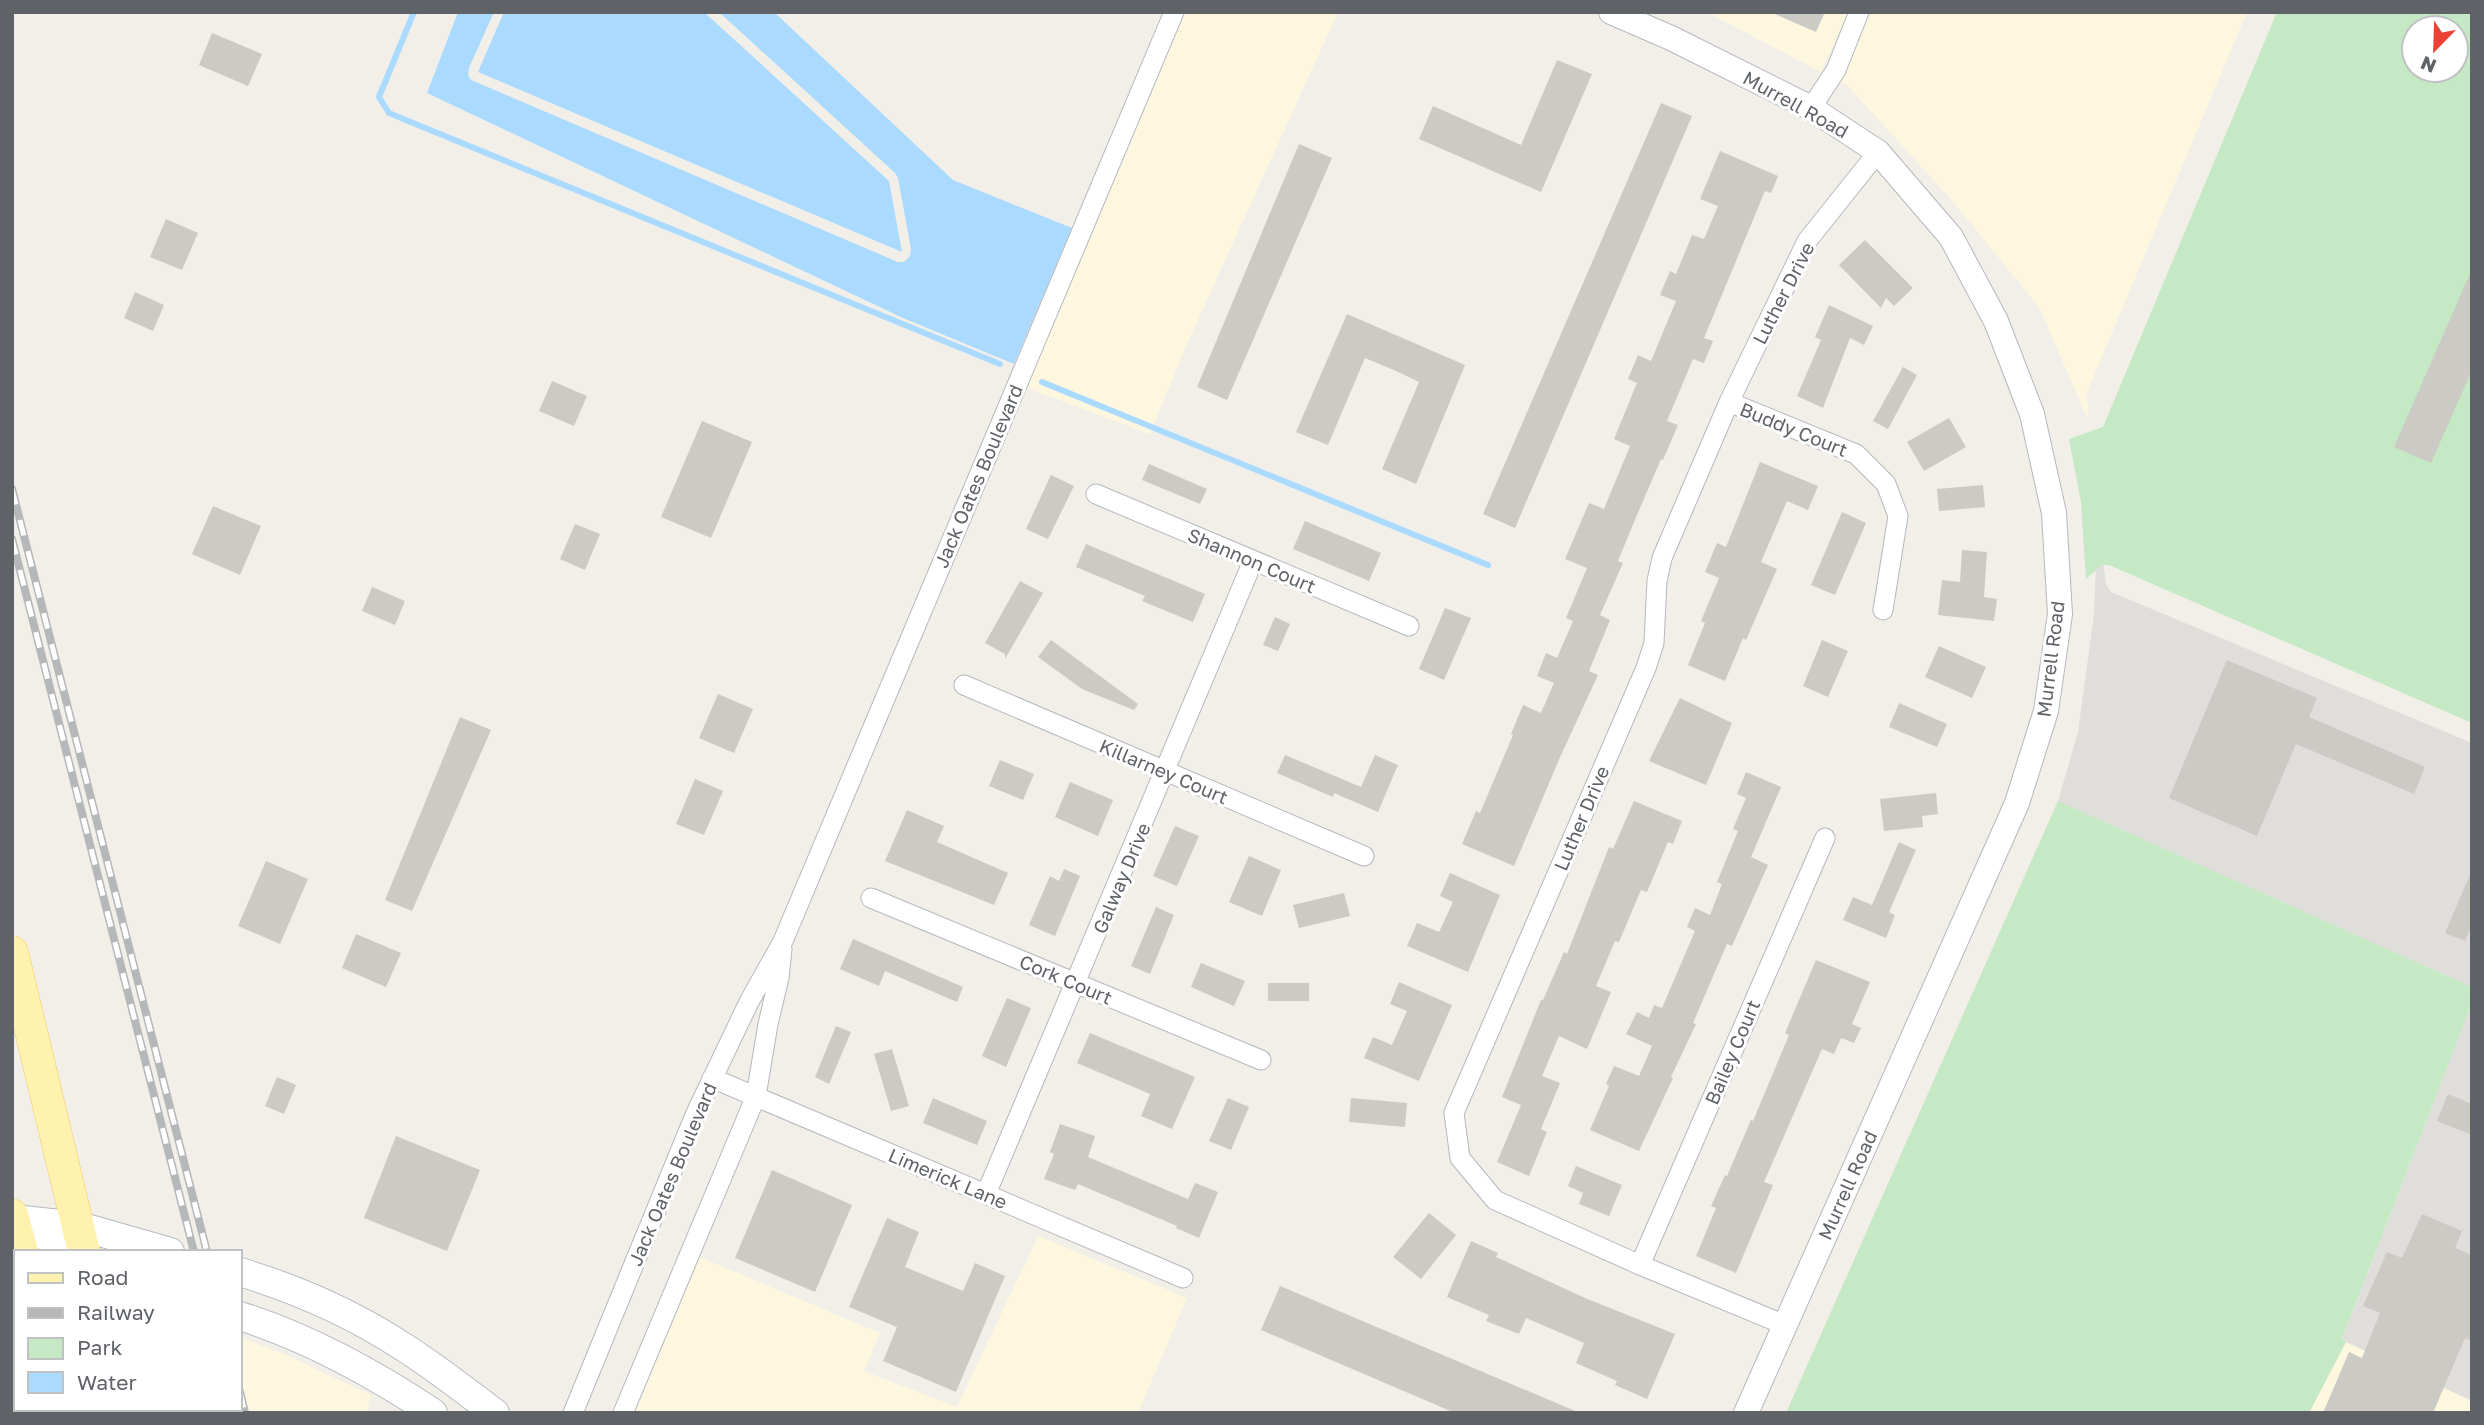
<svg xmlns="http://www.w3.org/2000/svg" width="2484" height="1425" viewBox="0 0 2484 1425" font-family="'Golos Text',sans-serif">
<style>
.commercial{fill:#fef7e0}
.industrial{fill:#e0deda}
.green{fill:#c5e8c5;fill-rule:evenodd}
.water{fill:#aadaff}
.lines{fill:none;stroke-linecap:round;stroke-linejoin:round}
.stream{stroke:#aadaff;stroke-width:6}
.building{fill:#cccac5}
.minor-casing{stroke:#b5b8bc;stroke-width:21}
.tertiary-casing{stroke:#b5b8bc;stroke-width:26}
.secondary-casing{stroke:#b6babf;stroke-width:30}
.primary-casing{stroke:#f2c960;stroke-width:33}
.minor{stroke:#fff;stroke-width:19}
.tertiary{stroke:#fff;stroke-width:24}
.secondary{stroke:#fff;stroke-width:28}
.primary{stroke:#fff2af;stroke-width:32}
.rail-casing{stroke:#b6b7b8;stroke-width:8}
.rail{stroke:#fff;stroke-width:5;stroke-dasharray:16;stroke-linecap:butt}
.labels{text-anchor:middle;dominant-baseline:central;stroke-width:6;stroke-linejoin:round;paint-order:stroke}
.street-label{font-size:19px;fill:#5f6368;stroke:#fff}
</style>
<rect width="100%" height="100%" fill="#f1efe8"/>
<path class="commercial" d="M1186,12H1338L1186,346L1150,434L1027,388Z
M1706,12H1848L1821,72Z
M1871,12H2247L2087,392L2089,422L2039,307L1950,198L1848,86L1840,82Z
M1038,1236L1187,1298L1138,1413H635L700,1257L880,1333L864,1371L957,1407Z
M12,1261L16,1275V1409H50L51,1413H12Z
M240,1337L284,1354L371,1395L367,1413H192V1409H240Z
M2346,1342L2472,1401V1413H2309Z"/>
<path class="industrial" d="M2098,520L2106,584L2111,592L2472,743V987L2058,801L2078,732L2094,614Z
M2472,1003V1401L2342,1340Z"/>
<path class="green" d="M2277,12H2472V723L2109,565H2102L2086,579L2081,502L2069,439L2103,427ZM2414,28H2456V70H2414Z
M2058,801L2472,987V1003L2342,1339L2346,1342L2309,1413H1786Z"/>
<path class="water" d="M458,12H494L469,68L468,75L471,80L898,262H904L910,256L911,249L898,178L895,173L719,12H774L953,180L1072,228L1014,364L903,318L427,93Z
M504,12H704L889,181L902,252L478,72Z"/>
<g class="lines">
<path class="stream" d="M414,12L379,97L389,113L1000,364
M1042,382L1488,565"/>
</g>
<path class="building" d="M1770,12H1825L1816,32Z
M212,33L262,54L248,86L199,65Z
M1557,60L1592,74L1541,192L1419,139L1433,106L1521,145Z
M1661,103L1692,116L1515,528L1483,514Z
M1299,144L1332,158L1227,400L1197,387Z
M1720,151L1778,176L1771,193L1765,191L1704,338L1713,341L1704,363L1693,359L1667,421L1678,425L1663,460L1661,459L1634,522L1618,561L1623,563L1600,615L1610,620L1589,671L1598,675L1561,755L1514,866L1462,844L1476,811L1480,813L1513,735L1511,734L1523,705L1541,713L1554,683L1537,676L1546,653L1557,658L1573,621L1566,618L1587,568L1565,559L1589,503L1604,509L1630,446L1614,439L1637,383L1628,379L1638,355L1651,361L1676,301L1660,295L1670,271L1676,274L1692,235L1704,239L1718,206L1700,199Z
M166,219L198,233L182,270L150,257Z
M1865,240L1913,288L1894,306L1886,298L1881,308L1839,265Z
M2472,269V370L2431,463L2394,447Z
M135,292L164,305L153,331L124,318Z
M1829,305L1873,326L1864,345L1850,338L1823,408L1797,396L1821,340L1815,337Z
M1347,314L1465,365L1416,484L1382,469L1419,382L1396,371L1365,358L1328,445L1296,432Z
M1903,367L1917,375L1888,429L1873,421Z
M552,381L587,396L574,426L539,411Z
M1949,418L1966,447L1924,471L1907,442Z
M702,421L752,442L711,538L661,517Z
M1760,462L1818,486L1808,510L1787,501L1761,562L1777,569L1746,640L1743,638L1725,681L1688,665L1705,623L1701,621L1719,578L1705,572L1717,543L1726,547Z
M1149,464L1207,489L1200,504L1142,480Z
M1051,475L1074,486L1048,539L1026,529Z
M1983,485L1985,507L1939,511L1937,489Z
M213,506L261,526L240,575L192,554Z
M1842,512L1866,523L1835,595L1811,585Z
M1305,521L1381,553L1369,581L1293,549Z
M575,524L600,534L585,570L560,559Z
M1086,544L1205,594L1193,622L1142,601L1145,596L1076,567Z
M1962,550L1987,552L1984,597L1997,599L1994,621L1938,615L1942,580L1960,582Z
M1020,581L1043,593L1005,659V654L985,643Z
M372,587L405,601L395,625L362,611Z
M1445,608L1471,618L1444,680L1419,669Z
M1275,617L1290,624L1278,651L1263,645Z
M1051,640L1138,704L1134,710L1082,689L1038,657Z
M1822,640L1848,651L1828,697L1803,686Z
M1939,646L1986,667L1972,698L1925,677Z
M2227,660L2317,698L2309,717L2425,767L2414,794L2296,744L2257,836L2169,798Z
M718,694L753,709L734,753L699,738Z
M1680,698L1732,723L1706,785L1649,761Z
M1899,703L1947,724L1937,747L1889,727Z
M460,717L491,730L412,911L385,900Z
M1285,755L1361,787L1375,755L1398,765L1378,812L1334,793L1333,797L1277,773Z
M1000,760L1034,774L1023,800L989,786Z
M1746,772L1781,787L1751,857L1768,865L1732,946L1727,944L1693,1023L1696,1024L1671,1077L1673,1078L1639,1151L1590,1130L1609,1086L1606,1084L1614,1066L1639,1076L1652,1046L1626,1034L1637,1012L1649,1018L1654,1005L1662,1008L1695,931L1687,927L1695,908L1710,915L1722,884L1717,882L1738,831L1733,829L1746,798L1737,794Z
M695,779L723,791L704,835L676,824Z
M1070,782L1113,800L1098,836L1055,817Z
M1936,793L1938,814L1922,816L1923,827L1884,831L1880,799Z
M1634,801L1682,821L1673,844L1668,842L1647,892L1641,890L1619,942L1615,941L1596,986L1611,992L1587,1049L1559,1036L1542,1076L1560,1083L1541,1129L1547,1132L1529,1176L1497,1162L1521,1105L1502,1097L1541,1000H1543L1564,952L1567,954L1609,847L1613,849Z
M907,810L944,826L937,842L1008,873L994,905L885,861Z
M1175,826L1199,836L1177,886L1153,876Z
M1899,842L1916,850L1889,912L1895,915L1886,938L1843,920L1853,897L1872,905Z
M1249,856L1281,870L1262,916L1229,902Z
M266,861L308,879L280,944L238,926Z
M1064,869L1080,876L1055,936L1029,925L1050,876L1059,881Z
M2472,870V925L2465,941L2445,933Z
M1450,873L1500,895L1468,972L1407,946L1417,923L1439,932L1453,902L1440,896Z
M1344,893L1350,916L1299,928L1293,905Z
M1156,907L1174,915L1150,974L1131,966Z
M356,934L401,953L386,987L342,968Z
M853,939L963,987L957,1002L885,971L879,986L840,969Z
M1816,960L1870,982L1852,1024L1861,1028L1854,1043L1841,1038L1834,1054L1822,1049L1764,1182L1773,1185L1736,1273L1696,1256L1716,1208L1711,1206L1725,1175L1727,1176L1751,1120L1753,1121L1789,1035L1785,1033Z
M1201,963L1245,981L1234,1006L1191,987Z
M1399,982L1452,1005L1419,1081L1364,1058L1373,1037L1392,1045L1407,1011L1390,1004Z
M1268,983H1309V1001H1268Z
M1007,998L1031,1008L1006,1067L982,1056Z
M836,1026L851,1032L829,1084L815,1077Z
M1090,1033L1195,1077L1172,1129L1141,1116L1150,1094L1077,1063Z
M892,1049L909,1106L891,1111L874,1054Z
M277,1077L296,1085L284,1114L265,1106Z
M2448,1094L2472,1104V1135L2437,1121Z
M933,1098L987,1121L977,1145L923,1123Z
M1228,1098L1249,1107L1231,1150L1209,1141Z
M1351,1098L1407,1103L1405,1127L1349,1122Z
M1060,1124L1095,1136L1088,1157L1188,1199L1195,1183L1218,1192L1199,1238L1176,1228L1177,1226L1078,1184L1075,1190L1044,1179L1054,1154L1050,1152Z
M396,1136L480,1170L447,1251L364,1218Z
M1576,1166L1622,1185L1609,1216L1579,1204L1583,1193L1568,1186Z
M772,1170L852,1205L815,1292L735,1258Z
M1429,1213L1456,1235L1421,1279L1393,1257Z
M2422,1214L2462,1231L2455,1248L2472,1255V1341L2465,1338L2433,1413H2323L2349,1352L2362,1358L2380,1313L2363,1306L2387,1252L2402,1258Z
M887,1218L919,1232L905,1267L963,1291L975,1263L1005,1276L956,1392L883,1361L897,1327L849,1307Z
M1471,1241L1498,1253L1496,1257L1585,1298L1675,1334L1647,1399L1615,1385L1617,1381L1576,1363L1584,1343L1526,1318L1519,1334L1486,1321L1489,1315L1447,1297Z
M1280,1286L1580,1413H1455L1261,1330Z"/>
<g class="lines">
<g class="minor-casing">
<path id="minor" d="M1811,108L1836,70L1859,12
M1729,402L1856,454L1886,484L1898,516L1883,610
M1096,494L1409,626
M964,685L1364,856
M871,898L1261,1060
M712,1078L1183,1278
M986,1194L1253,561
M1640,1265L1825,838
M1785,1325L1640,1265L1495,1200L1460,1158L1454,1113L1646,668L1654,643L1657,581L1662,558L1729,402L1807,241L1878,152
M573,1413L695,1115L749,1002L783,941L1174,12
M623,1413L756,1096L768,1024L779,978L782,949"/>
</g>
<g class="tertiary-casing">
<path id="tertiary" d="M1611,12L1671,38L1811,108L1878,152L1951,237L1996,321L2032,414L2054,513L2060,614L2046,711L2017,803L1746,1413"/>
</g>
<g class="secondary-casing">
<path id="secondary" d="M13,1219L79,1226L170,1252
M25,1225L74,1252
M240,1272C296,1289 353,1314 402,1346C434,1366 464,1390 495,1413
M240,1316C309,1338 373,1373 433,1413"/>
</g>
<g class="primary-casing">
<path id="primary" d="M12,952L84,1252
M12,1215L22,1252
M62,1409L63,1413
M137,1413L138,1409"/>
</g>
<use href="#minor" class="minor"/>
<use href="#tertiary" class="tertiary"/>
<use href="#secondary" class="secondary"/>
<use href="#primary" class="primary"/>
<g class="rail-casing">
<path id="rail" d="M12,489L207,1252
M12,539L194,1252
M240,1392L245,1413
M233,1409L234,1413"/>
</g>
<use href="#rail" class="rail"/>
</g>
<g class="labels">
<g class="street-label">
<text transform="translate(1796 104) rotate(29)">Murrell Road</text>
<text transform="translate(1783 293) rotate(-63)">Luther Drive</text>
<text transform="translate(1794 429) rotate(22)">Buddy Court</text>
<text transform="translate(978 476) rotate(-67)">Jack Oates Boulevard</text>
<text transform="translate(1252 560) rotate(23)">Shannon Court</text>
<text transform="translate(2050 659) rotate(-83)">Murrell Road</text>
<text transform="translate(1164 771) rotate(23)">Killarney Court</text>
<text transform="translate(1581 818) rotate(-67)">Luther Drive</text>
<text transform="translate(1121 878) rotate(-67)">Galway Drive</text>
<text transform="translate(1066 979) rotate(23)">Cork Court</text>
<text transform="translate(1732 1052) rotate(-67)">Bailey Court</text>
<text transform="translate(672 1174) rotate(-67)">Jack Oates Boulevard</text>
<text transform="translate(948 1178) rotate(23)">Limerick Lane</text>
<text transform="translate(1847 1185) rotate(-66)">Murrell Road</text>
</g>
</g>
<rect width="2484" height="1425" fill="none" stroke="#5f6368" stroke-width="28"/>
<rect x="14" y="1250" width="228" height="161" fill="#ffffff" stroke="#bfc1c3" stroke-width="2"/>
<rect x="28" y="1273" width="35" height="10" fill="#fff2af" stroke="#bfc1c3" stroke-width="2"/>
<text x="77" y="1285" font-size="21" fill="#5f6368">Road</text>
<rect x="28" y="1308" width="35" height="10" fill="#b6b7b8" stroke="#bfc1c3" stroke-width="2"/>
<text x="77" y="1320" font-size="21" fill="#5f6368">Railway</text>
<rect x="28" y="1338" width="35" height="21" fill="#c5e8c5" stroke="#bfc1c3" stroke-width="2"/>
<text x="77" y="1355" font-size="21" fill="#5f6368">Park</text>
<rect x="28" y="1372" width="35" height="21" fill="#aadaff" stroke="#bfc1c3" stroke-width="2"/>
<text x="77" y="1390" font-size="21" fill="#5f6368">Water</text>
<g transform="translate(2435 49) rotate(203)"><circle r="33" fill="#ffffff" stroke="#bfc1c3" stroke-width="2"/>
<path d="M0-5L12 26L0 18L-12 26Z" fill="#ea4335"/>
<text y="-10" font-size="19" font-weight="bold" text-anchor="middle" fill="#5f6368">N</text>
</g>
</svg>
